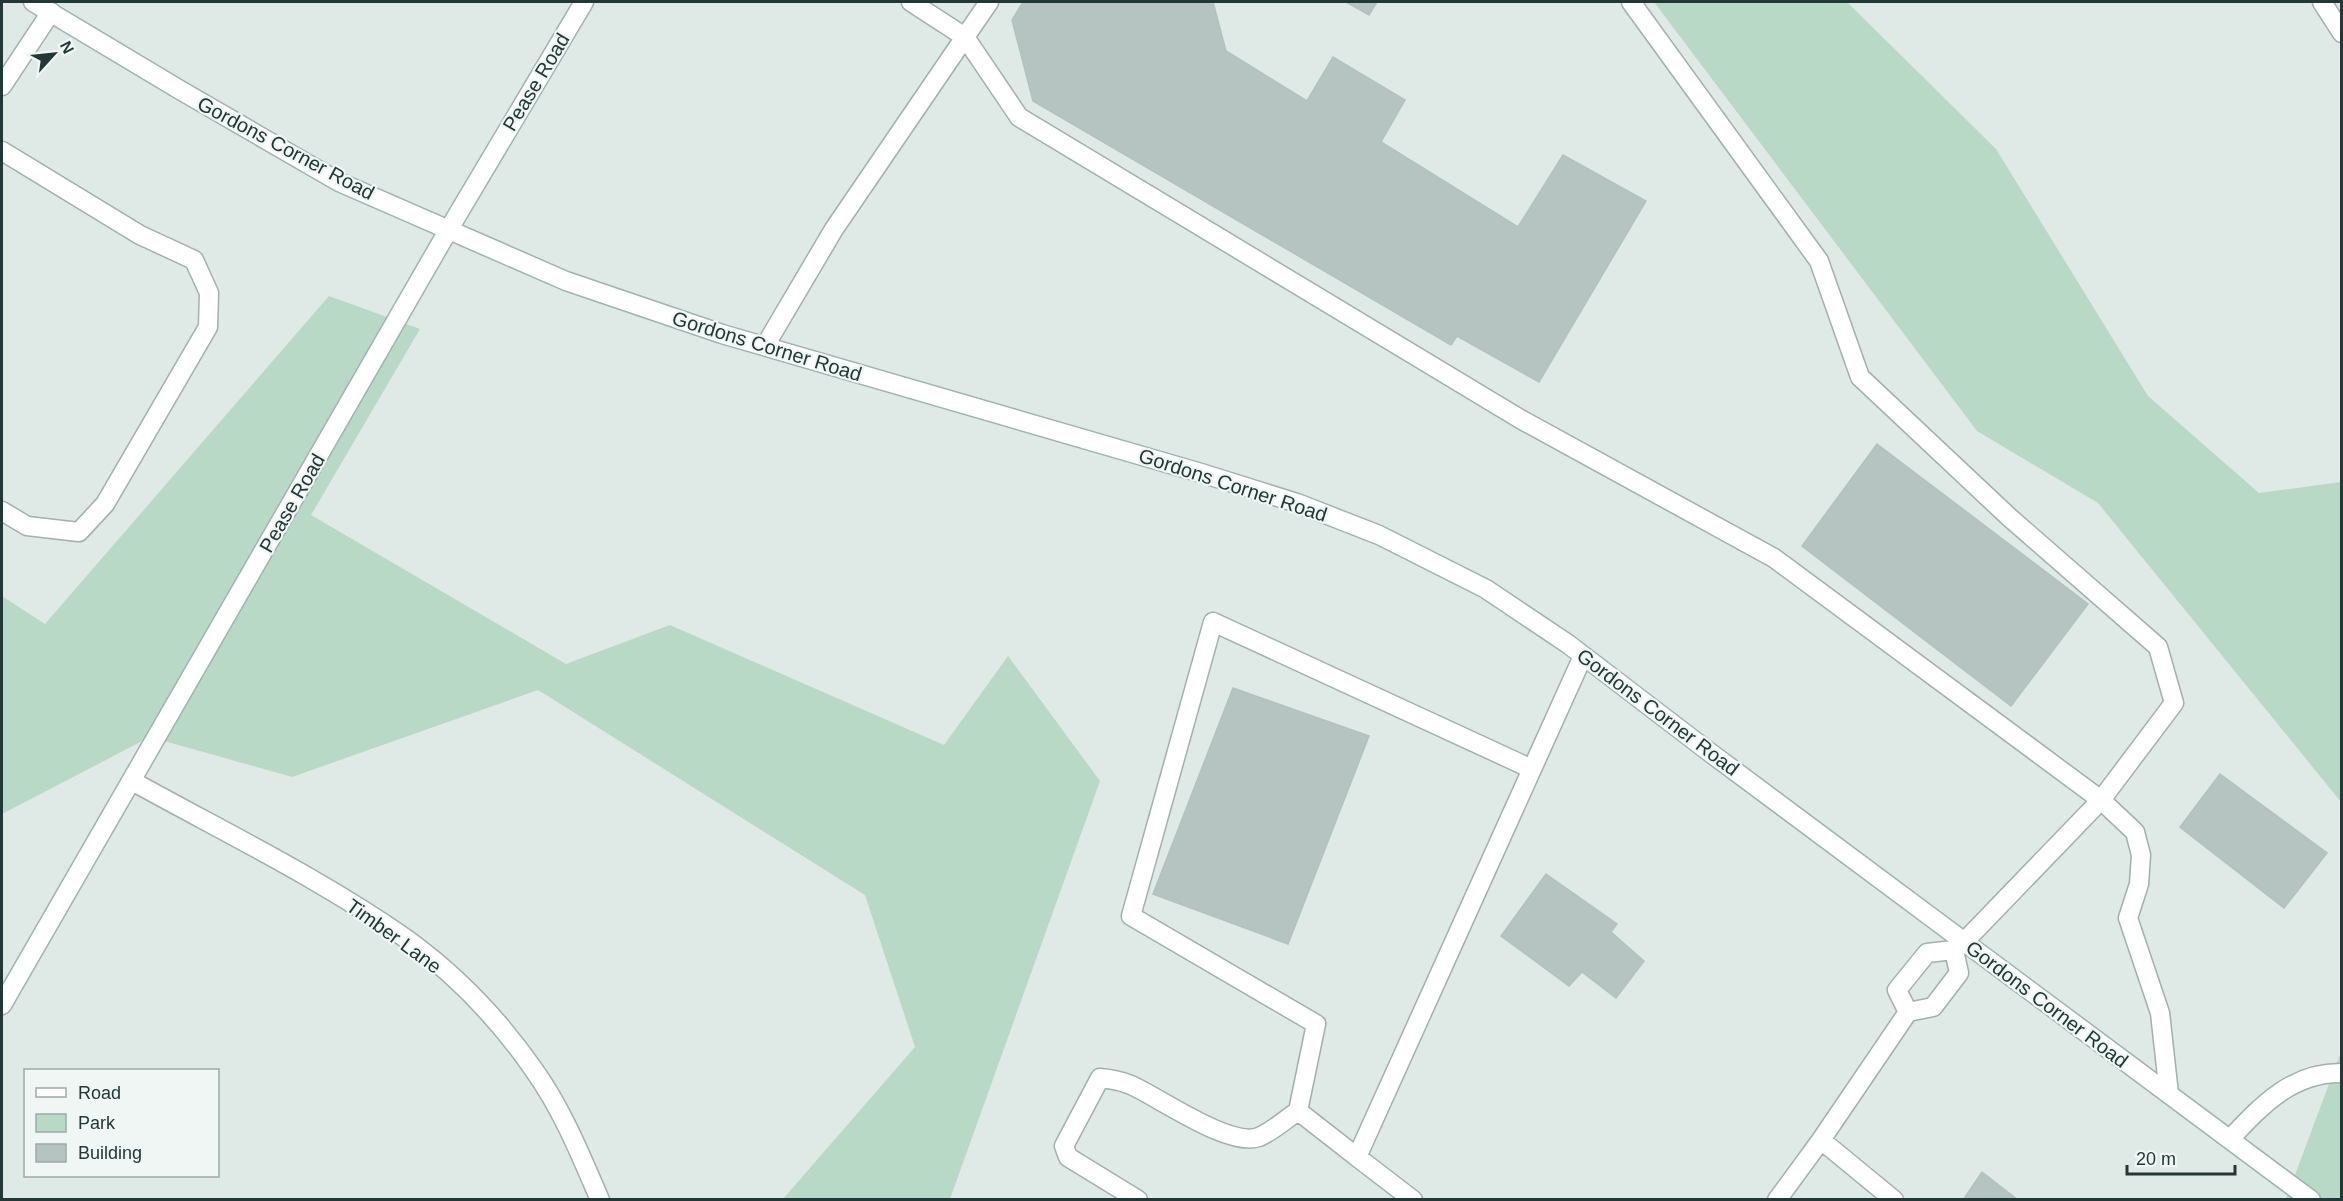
<svg xmlns="http://www.w3.org/2000/svg" width="2343" height="1201" viewBox="0 0 2343 1201" font-family="Helvetica,sans-serif">
<style>
.green{fill:#b9d9c7}
.building{fill:#b5c4c0;stroke:#b2c2be;stroke-width:1.5}
.lines{fill:none;stroke-linecap:round;stroke-linejoin:round}
.lane-casing{stroke:#a2b0ae;stroke-width:21}
.street-casing{stroke:#a2b0ae;stroke-width:21}
.secondary-casing{stroke:#9fb4b0;stroke-width:21}
.lane{stroke:#fff;stroke-width:18}
.street{stroke:#fff;stroke-width:18}
.secondary{stroke:#fff;stroke-width:18}
.labels{text-anchor:middle;dominant-baseline:central;stroke-width:4.5;stroke-linejoin:round;paint-order:stroke}
.street-label{font-size:20px;fill:#213836;stroke:#eff6f4}
</style>
<rect width="100%" height="100%" fill="#dfe9e6"/>
<path class="green" d="M1654,2H1847L1996,149L2148,396L2259,493L2341,482V802L2098,503L1977,431Z
M329,296L420,329L311,515L566,664L670,625L944,745L1008,656L1100,781L950,1199H783L915,1047L865,895L538,690L292,777L150,737L2,814V596L45,624Z
M2341,1052V1199H2286Z"/>
<path class="building" d="M1023,2H1213L1226,51L1307,101L1333,57L1405,100L1381,142L1518,227L1563,155L1646,201L1539,382L1457,336L1451,345L1033,101L1012,20Z
M1346,2H1377L1369,15Z
M1877,444L2088,604L2011,706L1802,546Z
M1233,688L1369,736L1288,944L1153,894Z
M2220,774L2327,853L2284,908L2180,827Z
M1546,874L1617,924L1611,932L1644,961L1616,998L1582,972L1569,986L1501,936Z
M1982,1172L2018,1200H1963Z"/>
<g class="lines">
<g class="lane-casing">
<path id="lane" d="M911,2L965,37L989,2
M1631,2L1819,261L1860,377L2009,517L2158,647L2174,703L2101,800L1964,942L1954,950L1927,953L1897,990L1908,1012
M2,86L51,12
M2,151L140,235L194,260L209,293L208,327L105,504L79,532L27,526L2,511
M765,346L834,229L965,37L1019,117L1522,420L1774,558L2101,800L2135,832L2141,855L2139,884L2128,918L2160,1013L2169,1094
M2230,1139C2261,1106 2292,1072 2342,1073
M1821,1140L1894,1200
M1357,1157L1298,1111L1316,1024L1131,916L1213,622L1532,769
M1138,1200L1068,1157L1064,1146L1100,1078C1111,1079 1121,1081 1131,1085C1160,1098 1230,1148 1259,1137C1273,1131 1286,1119 1298,1111
M1413,1200L1357,1157L1583,656
M1777,1200L1821,1140L1908,1012L1933,1007L1959,973L1954,950"/>
</g>
<g class="street-casing">
<path id="street" d="M2322,2L2342,33
M132,781C224,832 321,879 408,940C456,975 500,1021 534,1070C562,1109 581,1156 600,1200"/>
</g>
<g class="secondary-casing">
<path id="secondary" d="M33,2L180,90L339,182L566,281L722,334L1201,473L1297,503L1379,535L1486,589L1568,644L1708,751L2311,1200
M2,1005L449,229L584,2"/>
</g>
<use href="#lane" class="lane"/>
<use href="#street" class="street"/>
<use href="#secondary" class="secondary"/>
</g>
<g class="labels">
<g class="street-label">
<text transform="translate(536 82) rotate(-59)">Pease Road</text>
<text transform="translate(286 148) rotate(28)">Gordons Corner Road</text>
<text transform="translate(767 346) rotate(17)">Gordons Corner Road</text>
<text transform="translate(1233 485) rotate(18)">Gordons Corner Road</text>
<text transform="translate(292 503) rotate(-60)">Pease Road</text>
<text transform="translate(1658 712) rotate(37)">Gordons Corner Road</text>
<text transform="translate(394 936) rotate(36)">Timber Lane</text>
<text transform="translate(2047 1004) rotate(37)">Gordons Corner Road</text>
</g>
</g>
<rect width="2343" height="1201" fill="none" stroke="#213836" stroke-width="6"/>
<rect x="24" y="1069" width="195" height="108" fill="#eff6f4" stroke="#9daaa8" stroke-width="1.5"/>
<rect x="36" y="1088" width="30" height="9" fill="#ffffff" stroke="#9daaa8" stroke-width="1.5"/>
<text x="78" y="1099" font-size="18" fill="#213836">Road</text>
<rect x="36" y="1114" width="30" height="18" fill="#b9d9c7" stroke="#9daaa8" stroke-width="1.5"/>
<text x="78" y="1129" font-size="18" fill="#213836">Park</text>
<rect x="36" y="1144" width="30" height="18" fill="#b5c4c0" stroke="#9daaa8" stroke-width="1.5"/>
<text x="78" y="1159" font-size="18" fill="#213836">Building</text>
<g transform="translate(54 54) rotate(63)" stroke="#eff6f4" stroke-width="4.5" paint-order="stroke">
<path d="M0-4.5L10 22L0 15L-10 22Z" fill="#213836"/>
<text y="-9" font-size="16" font-weight="bold" text-anchor="middle" fill="#213836">N</text>
</g>
<path d="M2127 1165v9h108v-9" fill="none" stroke="#213836" stroke-width="3"/>
<text x="2136" y="1165" font-size="18" fill="#213836" stroke="#eff6f4" stroke-width="4.5" paint-order="stroke">20 m</text>
</svg>
